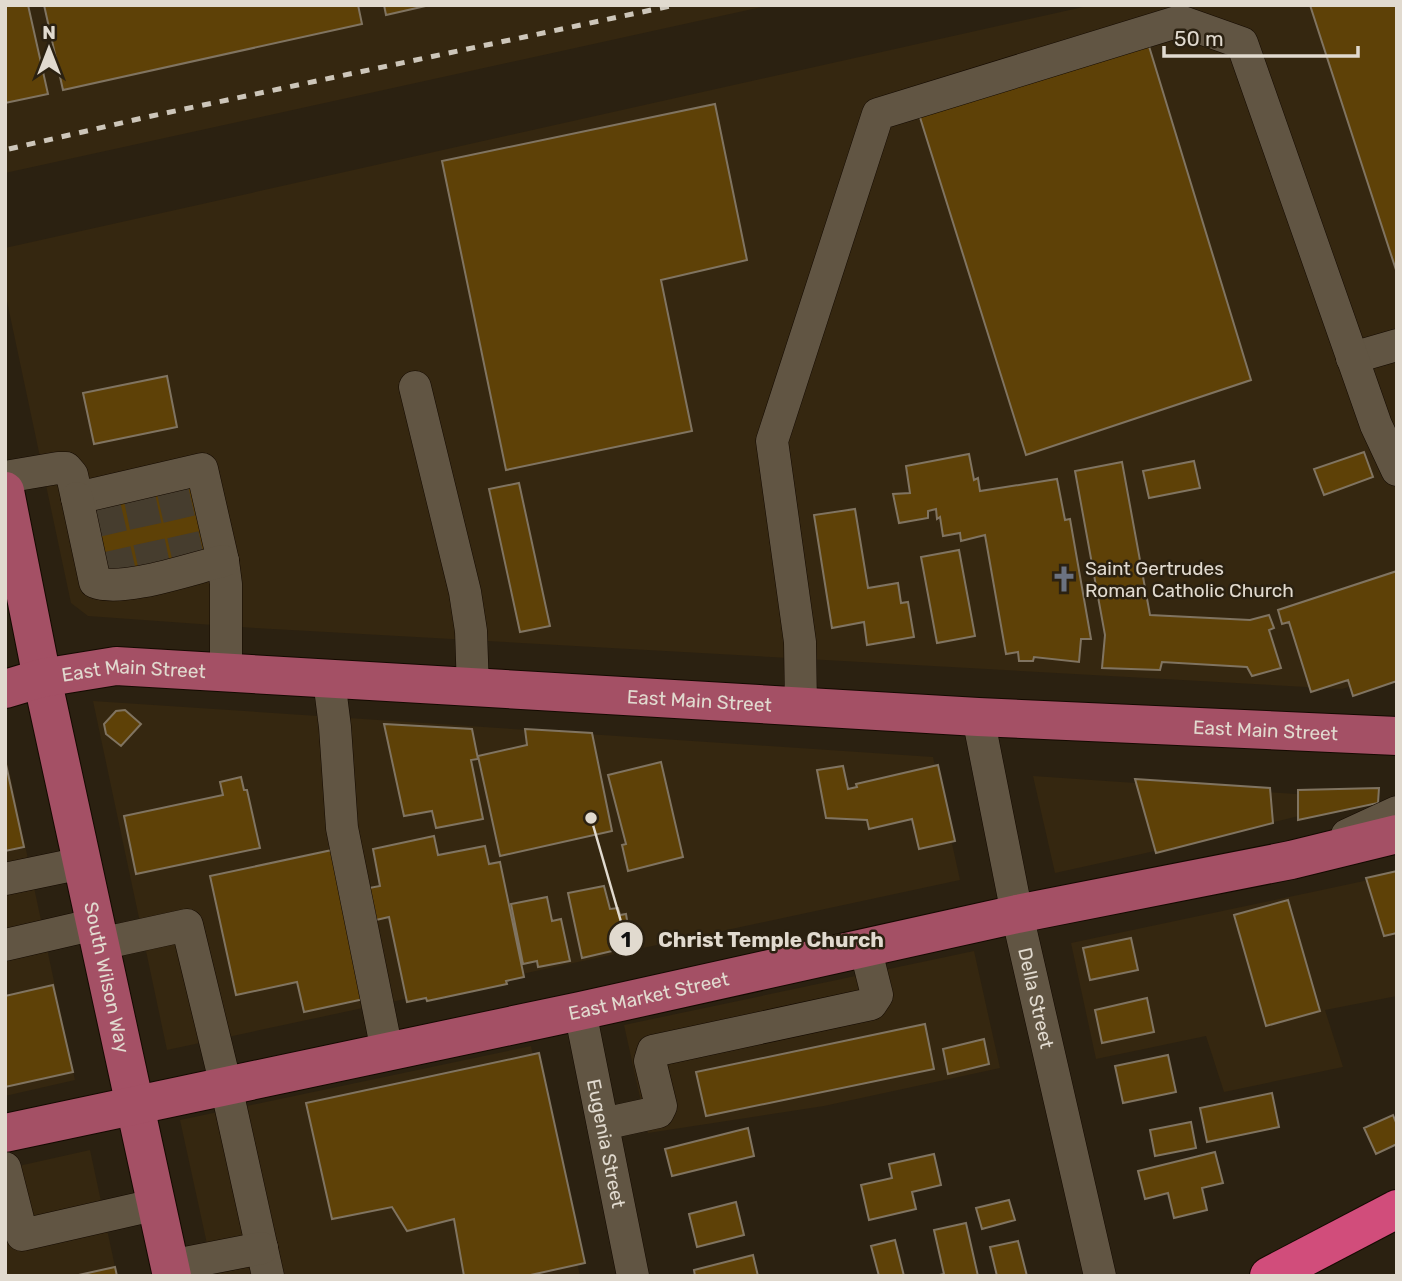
<svg xmlns="http://www.w3.org/2000/svg" width="1402" height="1281" viewBox="0 0 1402 1281" font-family="Rubik,sans-serif">
<style>
.built{fill:#352710}
.building{fill:#5e4107;stroke:#807461;stroke-width:2}
.lines{fill:none;stroke-linecap:round;stroke-linejoin:round}
.minor-tunnel{stroke:#463d2e;stroke-width:32;stroke-dasharray:32 16;stroke-linecap:butt}
.minor-casing{stroke:#140a00;stroke-width:33}
.major-casing{stroke:#140a00;stroke-width:40}
.highway-casing{stroke:#140a00;stroke-width:40}
.minor{stroke:#615543;stroke-width:32}
.major{stroke:#a45065;stroke-width:38}
.highway{stroke:#d14d7b;stroke-width:38}
.rail{stroke:#cdc6ba;stroke-width:5;stroke-dasharray:9 9;stroke-linecap:butt}
.labels{text-anchor:middle;dominant-baseline:central;stroke-width:5;stroke-linejoin:round;paint-order:stroke}
.poi-label{font-size:19px;fill:#e1dacf;stroke:#2b2111;text-anchor:start}
.street-label{font-size:19px;fill:#e1dacf;stroke:#2b2111}
.leader{fill:none;stroke:#e1dacf;stroke-width:2.5}
.callout-dot{fill:#e1dacf;stroke:#2b2111;stroke-width:2.5}
.mark-label{font-size:21px;text-anchor:middle;font-weight:bold;fill:#111}
.callout-label{font-size:21px;text-anchor:middle;font-weight:bold;fill:#e1dacf;stroke:#2b2111;stroke-width:5;stroke-linejoin:round;paint-order:stroke}
</style>
<rect width="100%" height="100%" fill="#2b2111"/>
<path class="built" d="M5,5H771L5,173Z
M1092,5H1397V672L1342,689L255,628L88,616L71,603L5,292V248Z
M93,701L933,757L960,880L167,1050Z
M5,751L75,1080L5,1096Z
M1033,776L1369,799L1146,853L1055,873Z
M1397,874V996L1325,1010L1343,1067L1224,1092L1206,1036L1096,1059L1071,943Z
M974,951L1000,1068L824,1106L648,1133L624,1025Z
M531,1046L580,1276H214L180,1120Z
M90,1150L117,1276H5V1169Z"/>
<path class="building" d="M5,5H28L48,94L5,103Z
M44,5H358L362,24L63,90Z
M384,5H430L386,15Z
M1310,5H1397V273Z
M1148,43L1251,380L1026,455L918,111Z
M715,104L747,260L661,280L692,431L506,470L442,161Z
M167,376L177,427L94,444L83,393Z
M1364,452L1373,477L1324,495L1314,469Z
M969,454L974,480L978,478L980,491L1057,479L1065,520L1070,519L1091,639H1081L1079,662L1034,657L1033,661H1019L1018,652L1006,654L985,535L961,541L960,533L943,536L940,517L937,519L936,509L928,511V518L899,523L893,494L910,493L906,466Z
M1194,461L1200,488L1149,498L1143,471Z
M1122,462L1150,615L1250,620L1269,615L1274,628L1269,630L1281,668L1252,676L1247,667L1162,662L1160,670L1102,668L1105,635L1075,471Z
M197,483L213,552L97,578L82,508Z
M519,483L550,626L520,632L489,489Z
M855,509L868,588L898,583L901,603L908,602L914,637L867,645L864,622L832,628L814,515Z
M959,550L975,636L937,643L921,557Z
M1397,571V681L1353,696L1348,680L1311,692L1289,622L1282,624L1278,610Z
M125,710L141,724L121,746L106,734L104,724L116,711Z
M384,724L472,729L478,759L471,760L483,819L436,828L432,811L404,816Z
M525,729L592,733L612,831L500,856L478,756L527,745Z
M5,760L24,847L5,851Z
M661,762L683,857L628,871L622,845L626,844L608,775Z
M938,765L955,841L919,849L912,819L869,829L867,820L826,818L817,770L843,766L848,789L857,787L856,784Z
M241,777L244,790H247L260,848L136,874L124,816L223,795L220,782Z
M1135,779L1270,788L1273,823L1156,853Z
M1379,788L1378,803L1298,820V790Z
M434,836L438,855L485,846L489,864L500,862L524,977L506,981L507,984L427,1001L426,998L407,1002L389,917L376,920L369,888L380,886L373,849Z
M332,850L364,999L304,1012L297,982L236,995L210,876Z
M1397,871V933L1384,936L1366,878Z
M604,886L610,909L618,908L620,915L626,914L629,932L623,933L625,948L582,958L568,893Z
M547,897L552,921L561,919L570,961L538,967L537,961L523,964L511,904Z
M1288,900L1320,1011L1266,1026L1234,915Z
M1131,938L1138,970L1090,980L1083,948Z
M53,985L73,1072L5,1087V996Z
M1147,998L1154,1032L1102,1043L1095,1010Z
M925,1024L934,1069L706,1116L696,1072Z
M984,1039L989,1064L948,1074L943,1049Z
M539,1053L585,1263L526,1276H464L454,1219L407,1231L392,1207L332,1219L306,1103Z
M1168,1055L1176,1092L1123,1103L1115,1066Z
M1272,1093L1279,1127L1207,1142L1200,1108Z
M1393,1115L1397,1125V1144L1376,1154L1364,1128Z
M1191,1122L1196,1148L1155,1156L1150,1130Z
M748,1128L754,1156L672,1176L665,1149Z
M1215,1152L1223,1183L1202,1188L1207,1210L1174,1218L1168,1193L1145,1199L1138,1171Z
M934,1154L941,1185L912,1192L916,1209L869,1220L861,1185L892,1178L889,1164Z
M1009,1200L1015,1220L982,1229L976,1208Z
M736,1202L744,1235L697,1247L689,1214Z
M966,1223L978,1276H935L944,1274L934,1230Z
M895,1240L904,1276H879L871,1246Z
M1018,1241L1027,1276H997L990,1247Z
M753,1255L758,1276H695L694,1270Z
M115,1267L117,1276H74Z"/>
<g class="lines">
<path class="minor-tunnel" d="M172,488L188,557
M139,495L154,565
M104,503L120,572"/>
<g class="minor-casing">
<g id="minor">
<path d="M1352,358L1397,345"/>
<path d="M415,387L465,592L471,631L473,689"/>
<path d="M5,477L58,468H66L72,475L77,498L202,469L223,561L226,584V674"/>
<path d="M77,498L95,582C122,593 193,568 223,561"/>
<path d="M329,680L335,727L342,828L387,1051"/>
<path d="M801,707L800,642L772,441L878,114L1180,21L1242,43L1376,425L1397,470"/>
<path id="s1" d="M978,717L1017,914L1100,1276"/>
<path d="M1347,835L1397,812"/>
<path d="M5,879L82,863"/>
<path d="M100,944L187,925L226,1086L268,1276"/>
<path d="M5,945L96,924"/>
<path id="s2" d="M580,1011L633,1276"/>
<path d="M603,1124L658,1112L661,1106L650,1061L653,1051L871,1004L877,995L865,947"/>
<path d="M5,1168L22,1235L158,1204"/>
<path d="M170,1266L262,1248"/>
</g>
</g>
<g class="major-casing">
<g id="major">
<path id="s3" d="M5,491L42,678L172,1276"/>
<path id="s4" d="M5,689L42,678L116,666L978,717L1397,736"/>
<path id="s5" d="M5,1133L580,1011L1017,914L1291,860L1397,834"/>
</g>
</g>
<g class="highway-casing">
<path id="highway" d="M1269,1276L1397,1209"/>
</g>
<use href="#minor" class="minor"/>
<use href="#major" class="major"/>
<use href="#highway" class="highway"/>
<path class="rail" d="M9,149L147,117L675,5"/>
</g>
<defs>
<g id="church-bare" transform="scale(2.1)"><path d="M-1.2-6h2.4v3.5h3.3v2.4h-3.3V6h-2.4V-.1h-3.3v-2.4h3.3Z" fill="#6b7280" stroke="#2b2111" stroke-width="2.5" paint-order="stroke"/></g>
</defs>
<g fill-rule="evenodd">
<use href="#church-bare" x="1064" y="579"/>
</g>
<g class="labels">
<g class="poi-label">
<text x="1085" y="568">Saint Gertrudes<tspan x="1085" dy="22">Roman Catholic Church</tspan></text>
</g>
<g class="street-label">
<text stroke="none"><textPath href="#s4" startOffset="131">East Main Street</textPath></text>
<text stroke="none"><textPath href="#s4" startOffset="698">East Main Street</textPath></text>
<text stroke="none"><textPath href="#s4" startOffset="1265">East Main Street</textPath></text>
<text stroke="none"><textPath href="#s3" startOffset="497">South Wilson Way</textPath></text>
<text stroke="none"><textPath href="#s5" startOffset="658">East Market Street</textPath></text>
<text stroke="none"><textPath href="#s1" startOffset="287">Della Street</textPath></text>
<text stroke="none"><textPath href="#s2" startOffset="135">Eugenia Street</textPath></text>
</g>
</g>
<path class="leader" d="M591 818L626 939"/>
<g class="callout-dot">
<circle cx="591" cy="818" r="7"/>
<circle cx="626" cy="939" r="18"/>
</g>
<g class="mark-label">
<text x="626" y="947">1</text>
</g>
<g class="callout-label">
<text x="771" y="947">Christ Temple Church</text>
</g>
<rect width="1402" height="1281" fill="none" stroke="#e1dacf" stroke-width="14"/>
<g transform="translate(49 49)" stroke="#2b2111" stroke-width="5" paint-order="stroke">
<path d="M0-5L12 26L0 18L-12 26Z" fill="#e1dacf"/>
<text y="-10" font-size="19" font-weight="bold" text-anchor="middle" fill="#e1dacf">N</text>
</g>
<path d="M1164 46v10h194v-10" fill="none" stroke="#e1dacf" stroke-width="3.5"/>
<text x="1174" y="46" font-size="21" fill="#e1dacf" stroke="#2b2111" stroke-width="5" paint-order="stroke">50 m</text>
</svg>
